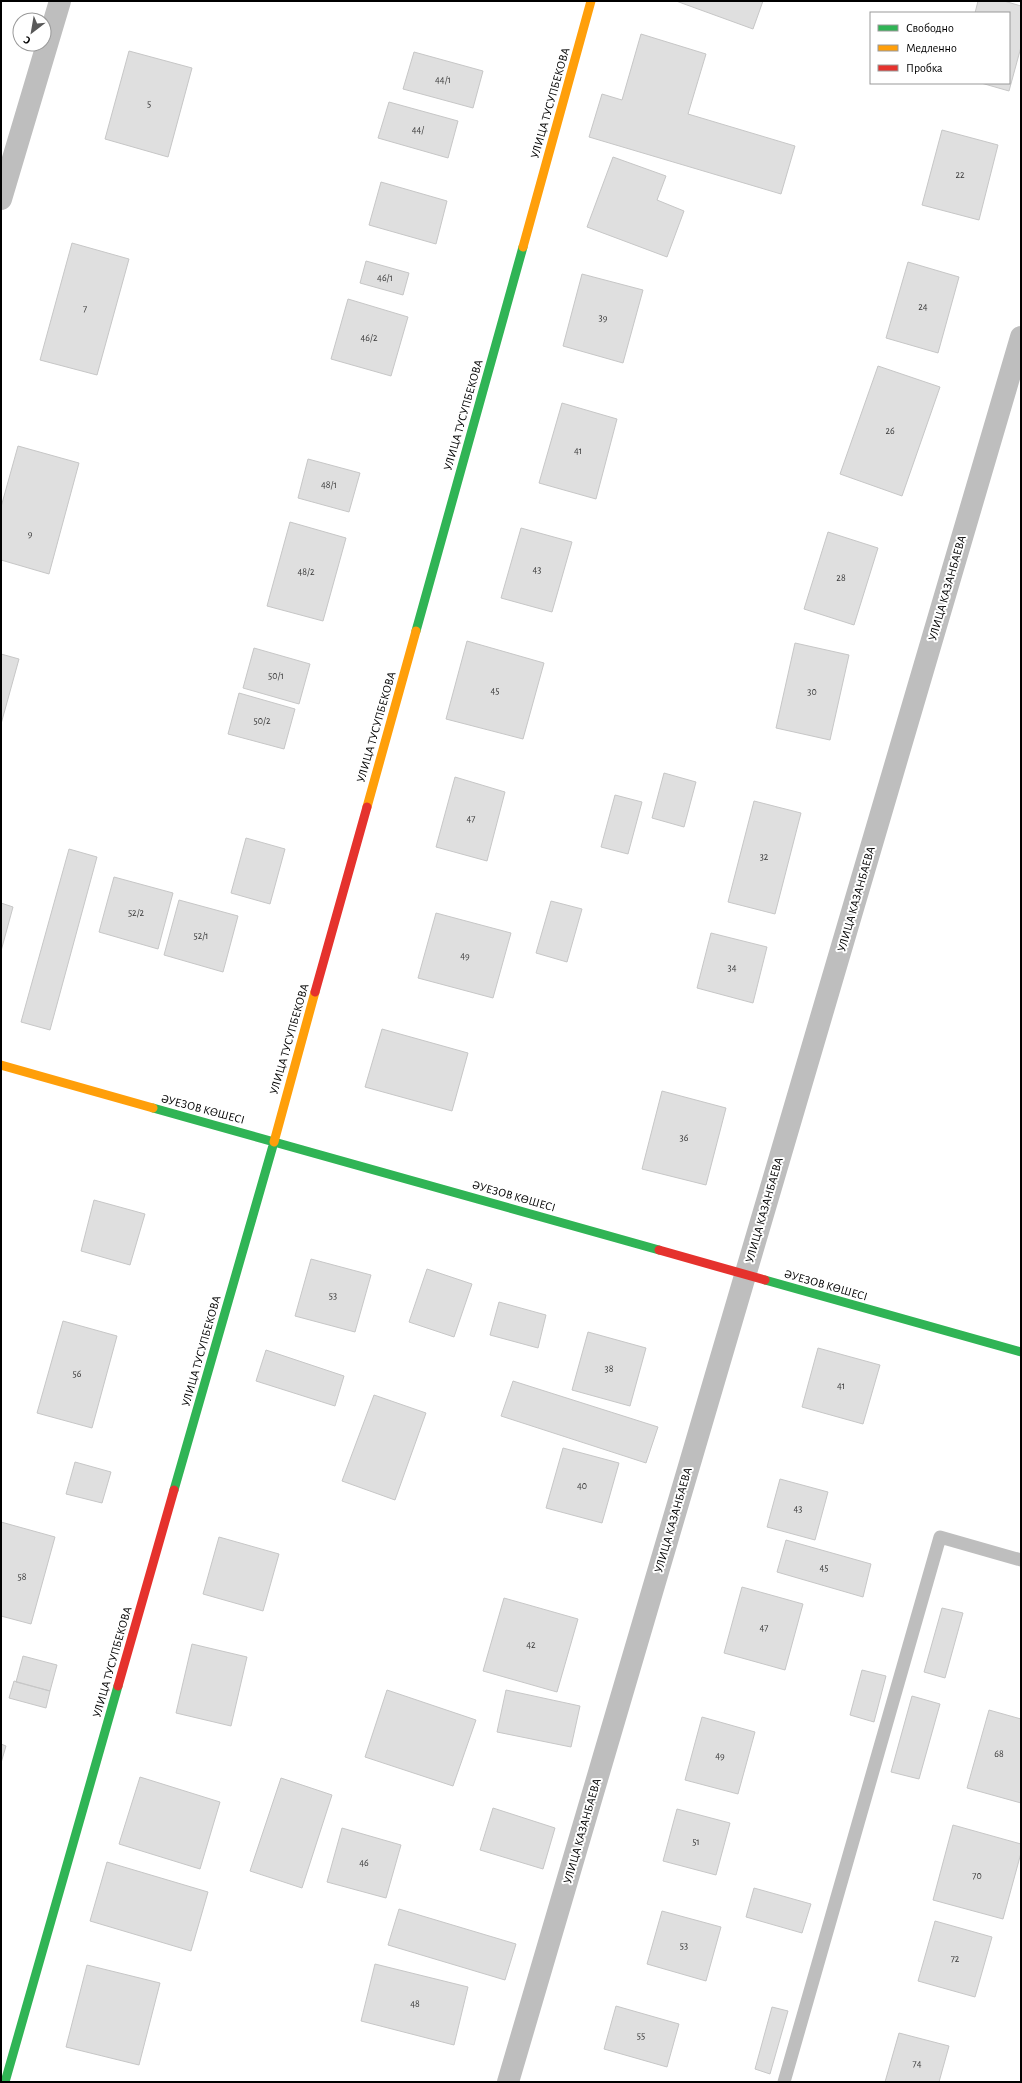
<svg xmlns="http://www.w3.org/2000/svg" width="1022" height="2083" viewBox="0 0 1022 2083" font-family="'Alegreya Sans',sans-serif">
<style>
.building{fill:#dfdfdf;stroke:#c7c7c7}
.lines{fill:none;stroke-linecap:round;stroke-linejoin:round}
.lane{stroke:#bebebe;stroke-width:13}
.street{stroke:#bebebe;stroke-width:22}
.fast{stroke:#30b455;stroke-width:9}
.slow{stroke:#ff9f0a;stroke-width:9}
.jam{stroke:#e5322d;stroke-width:9}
.labels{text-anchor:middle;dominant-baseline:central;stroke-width:4;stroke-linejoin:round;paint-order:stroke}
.number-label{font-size:10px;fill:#383838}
.street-label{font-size:12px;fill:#000;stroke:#fff}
</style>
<rect width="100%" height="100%" fill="#fff"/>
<path class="building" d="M676,1H763L753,29Z
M978,1H1004L1021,6V47L1009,91L981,83H1009V13H975Z
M641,34L706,54L688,114L795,146L781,194L589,137L602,94L622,100Z
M129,51L192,68L168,157L105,139Z
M414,52L483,71L473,108L403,89Z
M389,102L458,121L448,158L378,138Z
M942,130L998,145L979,220L922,205Z
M613,157L666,176L657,200L684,211L667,257L587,227Z
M381,182L447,201L436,244L369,225Z
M72,243L129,259L97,375L40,360Z
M366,261L409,273L403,295L360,283Z
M908,262L959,277L938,353L886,338Z
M582,274L643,290L623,363L563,346Z
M348,299L408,317L391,376L331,359Z
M878,366L940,387L902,496L840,474Z
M562,403L617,419L596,499L539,483Z
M18,446L79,463L49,574L1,560V507Z
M308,459L360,473L349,512L298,498Z
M290,522L346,538L323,621L267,606Z
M521,528L572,542L552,612L501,598Z
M828,532L878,548L854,625L804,609Z
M467,641L544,663L523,739L446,719Z
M795,643L849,655L830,740L776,728Z
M254,648L310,664L299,704L243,688Z
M1,654L19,659L1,724Z
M239,693L295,709L284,749L228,734Z
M664,773L696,782L684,827L652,818Z
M455,777L505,792L487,861L436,847Z
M615,795L642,802L628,854L601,847Z
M754,801L801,813L775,914L728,902Z
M246,838L285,849L270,904L231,893Z
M69,849L97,857L50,1030L21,1022Z
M114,877L173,893L158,949L99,932Z
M179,900L238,916L223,972L164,955Z
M551,901L582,909L567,962L536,953Z
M1,903L13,907L1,951Z
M436,913L511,933L493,998L418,978Z
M711,933L767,947L753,1003L697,988Z
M382,1029L468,1053L452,1111L365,1087Z
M662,1091L726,1108L706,1185L642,1169Z
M94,1200L145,1214L130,1265L81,1251Z
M311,1259L371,1275L355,1332L295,1316Z
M427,1269L472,1284L454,1337L409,1322Z
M499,1302L546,1315L538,1348L490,1335Z
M63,1321L117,1336L92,1428L37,1413Z
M588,1332L646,1348L630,1406L572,1390Z
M818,1348L880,1365L863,1424L802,1407Z
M266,1350L344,1376L335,1406L256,1381Z
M513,1381L658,1427L646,1463L501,1416Z
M374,1395L426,1413L395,1500L342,1481Z
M563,1448L619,1463L602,1523L546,1508Z
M75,1462L111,1472L102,1503L66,1494Z
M780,1479L828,1492L815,1540L767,1527Z
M1,1522L55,1537L31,1624L1,1616Z
M219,1537L279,1554L263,1611L203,1594Z
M786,1540L871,1564L863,1597L777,1572Z
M742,1587L803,1604L785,1670L724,1653Z
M504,1598L578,1619L557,1692L483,1671Z
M942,1608L963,1613L945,1678L924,1672Z
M192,1644L247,1657L231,1726L176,1713Z
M23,1656L57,1665L50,1691L16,1682Z
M862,1670L886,1676L874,1722L850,1715Z
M14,1681L50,1691L46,1708L9,1698Z
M387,1690L476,1720L453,1786L365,1757Z
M506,1690L580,1706L571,1747L497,1732Z
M912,1696L940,1704L919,1779L891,1772Z
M989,1710L1021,1719V1803L967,1788Z
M702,1717L755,1732L738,1794L685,1780Z
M1,1744L6,1746L1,1763Z
M140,1777L220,1802L200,1869L119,1844Z
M281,1778L332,1795L302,1888L250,1871Z
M493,1808L555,1828L543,1869L480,1850Z
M677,1809L730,1823L716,1875L663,1861Z
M953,1825L1021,1844V1853L1003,1919L933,1900Z
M342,1828L401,1845L386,1898L327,1882Z
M107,1862L208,1892L191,1951L90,1921Z
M754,1888L811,1904L802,1933L746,1917Z
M399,1909L516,1944L505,1980L388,1945Z
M662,1911L721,1927L706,1981L647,1964Z
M935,1921L992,1937L975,1997L918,1981Z
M375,1964L468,1987L454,2045L361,2021Z
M87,1965L160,1983L139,2065L66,2047Z
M616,2006L679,2024L667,2067L604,2049Z
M772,2007L788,2011L770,2074L755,2069Z
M899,2033L949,2046L939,2082H885Z"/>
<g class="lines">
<path class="lane" d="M784,2082L940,1537L1021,1560"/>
<path class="street" d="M1,199L60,1
M508,2082L1021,337"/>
<path class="fast" d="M416,631L523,247
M153,1108L659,1250
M765,1280L1021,1352
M174,1490L274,1142
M5,2082L118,1686"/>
<path class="slow" d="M523,247L591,1
M367,807L416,631
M1,1065L153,1108
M274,1142L315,992"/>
<path class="jam" d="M315,992L367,807
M659,1250L765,1280
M118,1686L174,1490"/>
</g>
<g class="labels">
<g class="number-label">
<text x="443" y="80">44/1</text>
<text x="149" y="104">5</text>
<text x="418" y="130">44/</text>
<text x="960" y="175">22</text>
<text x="385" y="278">46/1</text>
<text x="923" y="307">24</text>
<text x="85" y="309">7</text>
<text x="603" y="318">39</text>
<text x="369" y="338">46/2</text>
<text x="890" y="431">26</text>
<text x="578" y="451">41</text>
<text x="329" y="485">48/1</text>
<text x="30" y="534">9</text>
<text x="537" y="570">43</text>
<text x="306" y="572">48/2</text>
<text x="841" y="578">28</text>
<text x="276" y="676">50/1</text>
<text x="495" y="691">45</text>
<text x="812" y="692">30</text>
<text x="262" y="721">50/2</text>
<text x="471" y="819">47</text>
<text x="764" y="857">32</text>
<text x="136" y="913">52/2</text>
<text x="201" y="936">52/1</text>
<text x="465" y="956">49</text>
<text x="732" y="968">34</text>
<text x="684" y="1138">36</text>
<text x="333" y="1296">53</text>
<text x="609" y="1369">38</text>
<text x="77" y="1374">56</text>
<text x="841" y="1386">41</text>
<text x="582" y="1486">40</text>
<text x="798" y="1509">43</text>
<text x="824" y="1568">45</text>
<text x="22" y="1577">58</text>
<text x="764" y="1628">47</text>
<text x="531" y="1645">42</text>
<text x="999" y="1754">68</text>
<text x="720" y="1756">49</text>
<text x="696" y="1842">51</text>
<text x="364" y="1863">46</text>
<text x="977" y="1876">70</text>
<text x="684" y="1946">53</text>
<text x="955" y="1959">72</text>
<text x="415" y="2004">48</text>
<text x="641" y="2036">55</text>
<text x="917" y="2064">74</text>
</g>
<g class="street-label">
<text transform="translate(550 103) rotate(-74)">УЛИЦА ТУСУПБЕКОВА</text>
<text transform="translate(463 415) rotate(-74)">УЛИЦА ТУСУПБЕКОВА</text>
<text transform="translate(947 588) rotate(-74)">УЛИЦА КАЗАНБАЕВА</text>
<text transform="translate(376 727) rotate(-74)">УЛИЦА ТУСУПБЕКОВА</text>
<text transform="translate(856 899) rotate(-74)">УЛИЦА КАЗАНБАЕВА</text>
<text transform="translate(289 1039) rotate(-74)">УЛИЦА ТУСУПБЕКОВА</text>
<text transform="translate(203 1109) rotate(15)">ӘУЕЗОВ КӨШЕСІ</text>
<text transform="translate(514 1196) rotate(16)">ӘУЕЗОВ КӨШЕСІ</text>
<text transform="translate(764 1210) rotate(-74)">УЛИЦА КАЗАНБАЕВА</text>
<text transform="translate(826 1285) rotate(16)">ӘУЕЗОВ КӨШЕСІ</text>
<text transform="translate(201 1351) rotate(-74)">УЛИЦА ТУСУПБЕКОВА</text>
<text transform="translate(673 1520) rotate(-74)">УЛИЦА КАЗАНБАЕВА</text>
<text transform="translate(112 1662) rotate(-74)">УЛИЦА ТУСУПБЕКОВА</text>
<text transform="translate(582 1831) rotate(-74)">УЛИЦА КАЗАНБАЕВА</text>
</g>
</g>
<rect width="1022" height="2083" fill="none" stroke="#000000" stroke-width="4"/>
<rect x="870" y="12" width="140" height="72" fill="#ffffff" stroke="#999999"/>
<rect x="878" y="25" width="20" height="6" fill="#30b455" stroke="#999999"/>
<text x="906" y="32" font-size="12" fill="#000000">Свободно</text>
<rect x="878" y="45" width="20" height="6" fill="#ff9f0a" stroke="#999999"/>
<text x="906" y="52" font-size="12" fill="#000000">Медленно</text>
<rect x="878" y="65" width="20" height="6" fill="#e5322d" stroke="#999999"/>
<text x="906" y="72" font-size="12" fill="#000000">Пробка</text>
<g transform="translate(32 32) rotate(211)"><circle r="19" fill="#ffffff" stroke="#999999"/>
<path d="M0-3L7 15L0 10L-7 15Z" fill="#595959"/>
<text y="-6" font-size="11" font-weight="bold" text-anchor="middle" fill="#000000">С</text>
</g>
</svg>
